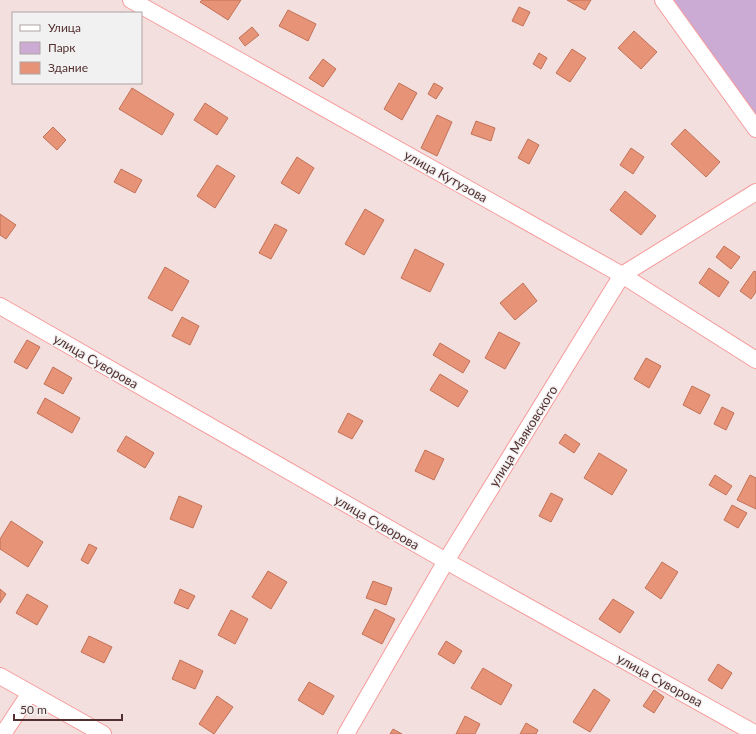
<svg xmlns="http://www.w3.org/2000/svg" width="756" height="734" viewBox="0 0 756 734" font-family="Lato,sans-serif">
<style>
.green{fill:#cbabd3}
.building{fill:#e79377;stroke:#c27257}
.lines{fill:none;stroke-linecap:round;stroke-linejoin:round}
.minor-casing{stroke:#f79c9c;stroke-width:18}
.minor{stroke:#fff;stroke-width:16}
.labels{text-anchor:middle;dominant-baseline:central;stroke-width:3;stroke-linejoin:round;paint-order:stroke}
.street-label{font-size:13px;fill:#542f2f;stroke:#f1f1f1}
</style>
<rect width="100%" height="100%" fill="#f3dfde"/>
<path class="green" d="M663,0H756V129Z"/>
<path class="building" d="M202,0H241L228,20L200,2Z
M567,0H591L585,10Z
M519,7L530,12L523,26L512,21Z
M288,10L316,24L308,41L279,26Z
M252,27L259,35L245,46L239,38Z
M634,31L657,52L641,69L618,48Z
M572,49L586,58L570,82L556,73Z
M539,53L547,58L541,69L533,64Z
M323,59L336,69L323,87L309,78Z
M399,83L417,93L402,120L384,109Z
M434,83L443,88L436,99L428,94Z
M132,88L174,114L162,135L119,109Z
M205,103L228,118L217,135L194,120Z
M437,115L452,122L437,156L421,148Z
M476,121L495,128L491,141L471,134Z
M53,127L66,140L57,150L43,137Z
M685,129L720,162L706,177L671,144Z
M528,139L539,145L529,164L518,158Z
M631,148L644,157L633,174L620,165Z
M297,157L314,168L299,194L281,183Z
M217,165L235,176L215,208L197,196Z
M121,169L142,180L135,193L114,182Z
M625,191L656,216L641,235L610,210Z
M365,209L384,220L364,255L345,244Z
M0,214L16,225L6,239L0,235Z
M275,224L287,230L271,259L259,253Z
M724,246L740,257L731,269L716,257Z
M415,249L444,264L430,292L401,278Z
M165,267L189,281L172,311L148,298Z
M709,268L729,282L719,297L699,283Z
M754,271L756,272V292L751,299L740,291Z
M523,283L537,301L515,320L500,303Z
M182,317L199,326L190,345L172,336Z
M499,332L520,343L505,369L485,358Z
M27,340L40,347L27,369L14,362Z
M440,343L470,361L463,373L433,355Z
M646,358L661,366L649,388L634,379Z
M53,367L72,378L63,394L44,384Z
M440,374L468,391L458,407L430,390Z
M692,386L710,395L700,414L683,405Z
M45,398L80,418L72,433L37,413Z
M722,407L734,413L726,430L714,424Z
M348,413L363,421L352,439L338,432Z
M565,434L580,444L574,453L559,443Z
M126,436L154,453L145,468L117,451Z
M425,450L444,459L434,480L415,471Z
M599,453L627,470L612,495L584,478Z
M715,475L732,486L726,495L709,485Z
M750,475L756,478V509L737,500Z
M551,493L563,499L551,522L539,516Z
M179,496L202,506L193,528L170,519Z
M732,505L747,513L738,528L724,520Z
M11,521L43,542L28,567L0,549V539Z
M89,544L97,548L88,564L81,560Z
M662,562L678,572L661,599L645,588Z
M268,571L287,582L271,609L252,597Z
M373,581L392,588L386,605L366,598Z
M0,589L6,594L0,603Z
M180,589L195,596L188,609L174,603Z
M27,594L48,606L37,625L16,613Z
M613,599L634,612L620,633L599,619Z
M375,609L395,619L382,644L362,634Z
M231,610L248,619L235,644L218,635Z
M89,636L112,647L104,663L81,652Z
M446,641L462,651L454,664L438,654Z
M180,660L203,671L195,689L172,679Z
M718,664L732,673L722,689L708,680Z
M483,668L512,685L501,705L471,688Z
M309,682L334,696L323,715L298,700Z
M594,689L610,700L590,732L573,722Z
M654,690L664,697L654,713L643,706Z
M217,696L233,707L214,734L199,724Z
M465,716L480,724L475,734H456Z
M526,723L538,730L536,734H520Z
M393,729L402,734H390Z"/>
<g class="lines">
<g class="minor-casing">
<path id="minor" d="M131,0L622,275L756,360
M663,0L756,129
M0,306L446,561L756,734
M0,676L103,734
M3,734L30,693
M346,734L446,561L622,275L756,192"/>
</g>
<use href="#minor" class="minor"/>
</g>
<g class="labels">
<g class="street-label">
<text transform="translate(446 176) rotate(29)">улица Кутузова</text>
<text transform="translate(96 361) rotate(30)">улица Суворова</text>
<text transform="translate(523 436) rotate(-58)">улица Маяковского</text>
<text transform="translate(377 522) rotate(30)">улица Суворова</text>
<text transform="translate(660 680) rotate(29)">улица Суворова</text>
</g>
</g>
<rect x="12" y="12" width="130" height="72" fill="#f1f1f1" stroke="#b2a3a3"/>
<rect x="20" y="25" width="20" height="6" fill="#ffffff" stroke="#b2a3a3"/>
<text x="48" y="32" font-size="12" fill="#542f2f">Улица</text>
<rect x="20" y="42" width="20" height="12" fill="#cbabd3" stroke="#b2a3a3"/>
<text x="48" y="52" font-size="12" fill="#542f2f">Парк</text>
<rect x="20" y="62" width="20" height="12" fill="#e79377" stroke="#b2a3a3"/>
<text x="48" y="72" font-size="12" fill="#542f2f">Здание</text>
<path d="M14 714v6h108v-6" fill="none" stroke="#542f2f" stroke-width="2"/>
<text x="20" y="714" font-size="12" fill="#542f2f" stroke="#f1f1f1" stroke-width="3" paint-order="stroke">50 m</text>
</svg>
